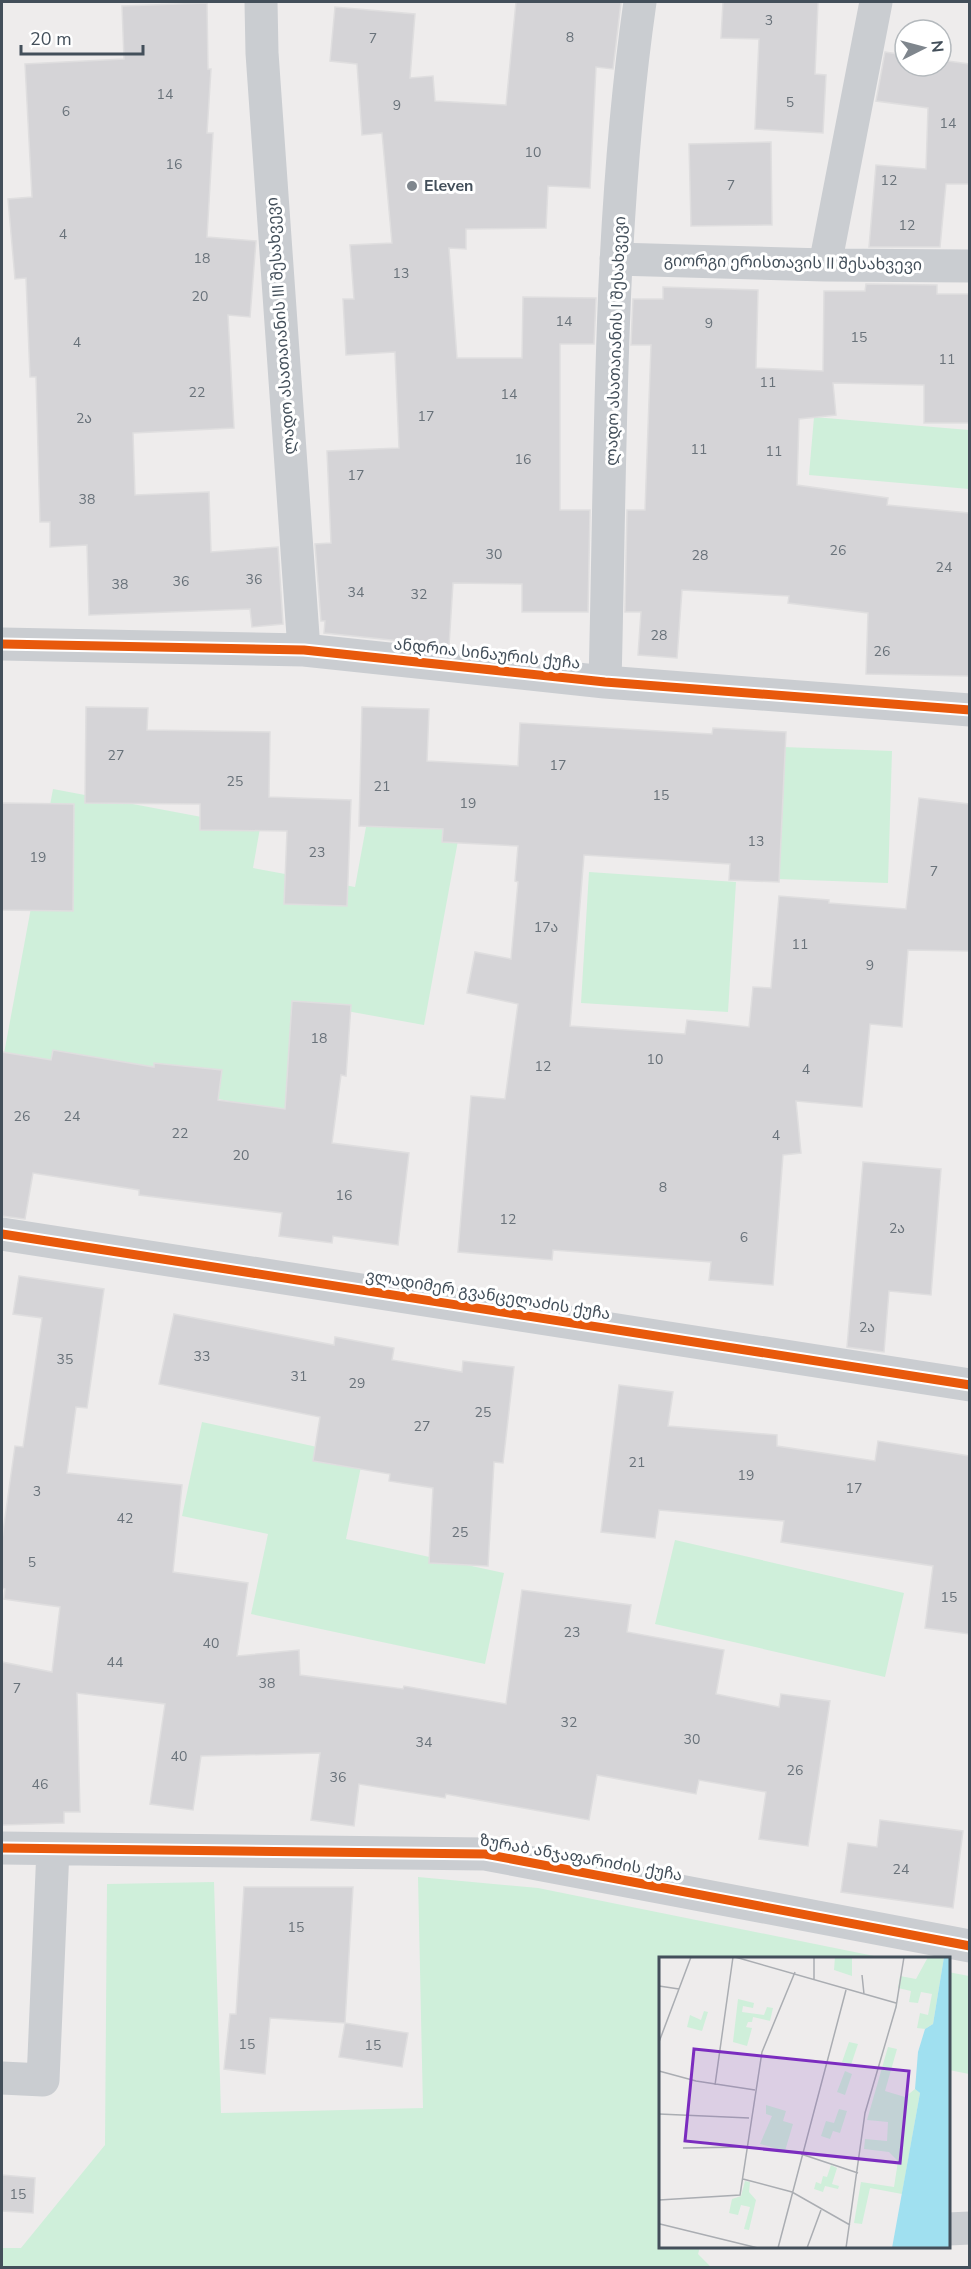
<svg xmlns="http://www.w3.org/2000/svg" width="971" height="2269" viewBox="0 0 971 2269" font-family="'Nunito Sans','Noto Sans Georgian',sans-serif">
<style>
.green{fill:#cfefda}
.building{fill:#d5d4d7;stroke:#dfdedf;stroke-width:1.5}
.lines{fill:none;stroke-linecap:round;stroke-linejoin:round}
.minor{stroke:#cacdd1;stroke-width:33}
.cycleway-casing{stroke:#fff;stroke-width:13}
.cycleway{stroke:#e8590c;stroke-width:9}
.poi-dot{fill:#7f868d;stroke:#fff;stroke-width:2}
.labels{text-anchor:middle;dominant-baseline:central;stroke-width:6;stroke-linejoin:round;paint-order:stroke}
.number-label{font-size:14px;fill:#69727a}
.poi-label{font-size:16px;font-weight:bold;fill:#434f5a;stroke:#fff;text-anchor:start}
.street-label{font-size:16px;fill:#434f5a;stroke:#fff}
.inset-road{fill:none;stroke:#aaadb2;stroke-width:1.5}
.view{fill:#7b2cbf;fill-opacity:0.15;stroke:#7b2cbf;stroke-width:3}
.inset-edge{fill:none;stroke:#434f5a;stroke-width:3}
</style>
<rect width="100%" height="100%" fill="#eeecec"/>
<path class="green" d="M814,417L969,430V489L809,475Z
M783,747L892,751L888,883L778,879Z
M53,789L260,828L253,868L355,887L368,816L464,808L424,1025L308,1004L288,1112L3,1059Z
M589,872L736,882L728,1012L581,1003Z
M202,1422L363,1457L346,1539L504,1573L485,1664L251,1614L268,1534L182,1516Z
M675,1540L904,1593L885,1677L655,1624Z
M418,1877L538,1888L884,1958H660V2246L700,2247L698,2254L711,2267H2V2248H21L105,2145L107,1884L214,1882L221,2113L423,2108Z
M948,1972L969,1976V2074L949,2070Z"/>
<path class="building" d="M516,2H621L613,69L596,67L590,188L548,186L546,228L466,229V249L449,248L457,358H522L523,297L596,298L594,344H560V510H590L588,612H522V584L453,583L449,646L324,633L325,621H321L315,544L331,543L327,451L399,448L395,352L346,355L343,299H354L350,245L392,243L382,133L362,135L357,64L330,61L335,7L415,14L410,78L433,76L435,101L506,105Z
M723,2H818L815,74L826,75L823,133L755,129L759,39L721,38Z
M207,3L208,69H211L207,133H213L207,237L256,241L250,317L228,315L234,428L133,433L135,495L209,492L211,552L278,547L283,624L252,627L250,609L89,615L87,545L50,547V522H40L36,377H30L26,278L15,279L8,199L32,197L25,64L124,59L122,6Z
M885,52L905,55V66H941V60L969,64V184H946L940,247H869L876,165L926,169L928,108L876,101Z
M771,142L772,225L691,226L689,144Z
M866,284L937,285V294H969V423H924V385L833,383L836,415L799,419L797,485L888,498L887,505L969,513V676L866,674L868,613L788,603L789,596L682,590L677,658L638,655L641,612H625L627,510H645L651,345H631L633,299H663V287L758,290L756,368L823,371L824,291H865Z
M86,707L148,708L147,730L270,732L269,797L351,800L347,906L284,904L287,831L200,830V804L85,803Z
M362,707L429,709L427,761L518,766L520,723L712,734L713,728L786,732L779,882L729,880L730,864L584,855L570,1026L685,1034L687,1020L749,1027L753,987L771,988L779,896L829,900V903L906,909L919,798L969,804V951L908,950L902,1027L870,1024L862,1107L796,1101L801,1153L783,1155L773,1285L709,1280L711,1262L553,1250L552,1260L458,1252L471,1096L505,1099L518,1004L467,993L475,952L511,959L518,882L515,881L518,846L442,842L443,829L359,826Z
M2,803L74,804L73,911L2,910Z
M292,1001L351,1005L346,1076L341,1075L332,1143L409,1153L398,1245L333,1236L332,1243L279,1236L282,1213L139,1195V1190L33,1173L25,1219L2,1216V1052L51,1060L53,1050L154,1067V1063L222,1070L218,1100L285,1109Z
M863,1162L941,1169L931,1295L889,1291L884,1352L847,1347Z
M19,1276L104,1289L87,1408L76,1407L67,1473L182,1485L173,1572L248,1583L237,1656L299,1650L300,1675L403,1689L404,1686L506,1704L522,1590L631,1605L627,1632L724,1650L716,1694L779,1707L781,1694L830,1701L808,1846L759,1839L766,1792L699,1780L696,1794L597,1775L589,1820L446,1794L445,1798L359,1784L354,1826L311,1820L320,1753L201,1756L193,1810L150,1804L165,1704L77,1693L80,1812H64V1823L2,1825V1662L52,1672L60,1607L4,1599L5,1589L2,1588V1539L15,1446L23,1447L42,1318L13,1314Z
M174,1314L334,1345L335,1337L394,1348L392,1360L462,1372L463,1361L514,1367L503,1463L494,1462L488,1566L429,1563L433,1488L389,1481L390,1474L313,1461L320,1417L159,1384Z
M619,1385L673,1392L668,1426L777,1435V1446L875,1461L878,1441L969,1456V1634L925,1628L933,1566L781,1542L784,1521L659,1510L655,1538L601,1532Z
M880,1820L963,1831L953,1908L841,1892L848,1843L877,1847Z
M244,1887H353L345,2023L270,2018L265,2074L224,2069L230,2014H236Z
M345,2023L408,2033L402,2067L339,2057Z
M2,2175L35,2178L33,2213L2,2211Z"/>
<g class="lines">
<path class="minor" d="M261,2L262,53L304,650
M616,259L825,265L970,266
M825,265L876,2
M2,644L304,650L605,682L970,710
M605,682C611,456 608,225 640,2
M2,1234L970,1385
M2,1848L485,1854L970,1946
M2,2078L43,2080L53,1849
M948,2229L970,2228"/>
<g class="cycleway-casing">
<path id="cycleway" d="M2,644L304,650L605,682L970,710
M2,1234L970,1385
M2,1848L485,1854L970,1946"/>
</g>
<use href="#cycleway" class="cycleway"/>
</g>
<circle class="poi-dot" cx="412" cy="186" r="6"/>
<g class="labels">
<g class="number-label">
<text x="769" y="20">3</text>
<text x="570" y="37">8</text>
<text x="373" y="38">7</text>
<text x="165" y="94">14</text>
<text x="790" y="102">5</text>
<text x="397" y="105">9</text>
<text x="66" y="111">6</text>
<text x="948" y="123">14</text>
<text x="533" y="152">10</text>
<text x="174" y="164">16</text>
<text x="889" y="180">12</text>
<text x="731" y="185">7</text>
<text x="907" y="225">12</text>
<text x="63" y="234">4</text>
<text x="202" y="258">18</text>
<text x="401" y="273">13</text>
<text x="200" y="296">20</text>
<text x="564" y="321">14</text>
<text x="709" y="323">9</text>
<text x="859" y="337">15</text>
<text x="77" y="342">4</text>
<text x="947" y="359">11</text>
<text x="768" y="382">11</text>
<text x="197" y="392">22</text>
<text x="509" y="394">14</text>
<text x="426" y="416">17</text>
<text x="84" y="418">2ა</text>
<text x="699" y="449">11</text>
<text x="774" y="451">11</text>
<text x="523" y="459">16</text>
<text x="356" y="475">17</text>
<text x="87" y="499">38</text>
<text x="838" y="550">26</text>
<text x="494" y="554">30</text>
<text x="700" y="555">28</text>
<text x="944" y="567">24</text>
<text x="254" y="579">36</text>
<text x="181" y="581">36</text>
<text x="120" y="584">38</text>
<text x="356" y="592">34</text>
<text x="419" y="594">32</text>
<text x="659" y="635">28</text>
<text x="882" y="651">26</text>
<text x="116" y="755">27</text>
<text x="558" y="765">17</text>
<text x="235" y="781">25</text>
<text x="382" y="786">21</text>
<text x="661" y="795">15</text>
<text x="468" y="803">19</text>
<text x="756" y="841">13</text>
<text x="317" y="852">23</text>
<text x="38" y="857">19</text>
<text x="934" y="871">7</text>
<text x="546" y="927">17ა</text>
<text x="800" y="944">11</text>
<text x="870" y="965">9</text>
<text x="319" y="1038">18</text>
<text x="655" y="1059">10</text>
<text x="543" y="1066">12</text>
<text x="806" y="1069">4</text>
<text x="22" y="1116">26</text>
<text x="72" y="1116">24</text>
<text x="180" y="1133">22</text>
<text x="776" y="1135">4</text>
<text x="241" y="1155">20</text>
<text x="663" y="1187">8</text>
<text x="344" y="1195">16</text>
<text x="508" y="1219">12</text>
<text x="897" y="1228">2ა</text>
<text x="744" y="1237">6</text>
<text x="867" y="1327">2ა</text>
<text x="202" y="1356">33</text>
<text x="65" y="1359">35</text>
<text x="299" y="1376">31</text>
<text x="357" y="1383">29</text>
<text x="483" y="1412">25</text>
<text x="422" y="1426">27</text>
<text x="637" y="1462">21</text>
<text x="746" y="1475">19</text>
<text x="854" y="1488">17</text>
<text x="37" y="1491">3</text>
<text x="125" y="1518">42</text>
<text x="460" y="1532">25</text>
<text x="32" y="1562">5</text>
<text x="949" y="1597">15</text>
<text x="572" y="1632">23</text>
<text x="211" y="1643">40</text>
<text x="115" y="1662">44</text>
<text x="267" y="1683">38</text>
<text x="17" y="1688">7</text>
<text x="569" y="1722">32</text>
<text x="692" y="1739">30</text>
<text x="424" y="1742">34</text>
<text x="179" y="1756">40</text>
<text x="795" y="1770">26</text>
<text x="338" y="1777">36</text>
<text x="40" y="1784">46</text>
<text x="901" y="1869">24</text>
<text x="296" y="1927">15</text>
<text x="247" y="2044">15</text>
<text x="373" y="2045">15</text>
<text x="18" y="2194">15</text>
</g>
<g class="poi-label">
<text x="424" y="186">Eleven</text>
</g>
<g class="street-label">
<text transform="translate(793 263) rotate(1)">გიორგი ერისთავის II შესახვევი</text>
<text transform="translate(281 326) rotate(-94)">ლადო ასათაიანის III შესახვევი</text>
<text transform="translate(616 341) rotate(-88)">ლადო ასათაიანის I შესახვევი</text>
<text transform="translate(487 654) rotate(6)">ანდრია სინაურის ქუჩა</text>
<text transform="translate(488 1295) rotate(9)">ვლადიმერ გვანცელაძის ქუჩა</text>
<text transform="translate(581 1858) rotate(10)">ზურაბ ანჯაფარიძის ქუჩა</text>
</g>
</g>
<g transform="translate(659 1957)">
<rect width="291" height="291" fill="#eeecec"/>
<path d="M176,0H193V19L175,13ZM269,0H285L274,67L266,72L258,71L261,56L269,58L273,37L262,35L259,46L250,45L252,34L239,31L241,19L257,22ZM79,42L95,46L94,51L84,49L83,55L105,58L108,50L114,51L111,64L94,60L93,65H89L87,70L93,71L88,89L74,85ZM45,54L49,55L43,74L28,70L31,58L42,63ZM190,85L199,87L192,108L183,105ZM229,90L238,92L226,134L246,140L256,132L261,136L243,237L211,231L203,267L195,266L202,225L235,230L239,204L230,195L205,192L206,182L228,184L229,165L208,163ZM186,114L193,117L186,138L178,135ZM107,148L127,154L124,164L134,167L126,194L101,187L113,159L107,157ZM180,152L188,154L181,176L174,174L171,182L162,179L167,164L175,166ZM172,208L178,211L173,227L180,229L179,232L166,229L164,235L155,232L157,225L162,227L164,219L168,220ZM86,224L91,225L90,235L97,243L90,273L85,272L91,250L82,248L79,258L70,256L73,242L82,239Z" fill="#cfefda"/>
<path d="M285,0H291V291H233L261,136L256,132L259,95L266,72L274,67Z" fill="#a0e0f0"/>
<path class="inset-road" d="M76,0L237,46M203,18L205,37M155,22V0M0,29L20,32M0,85L32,0M0,114L37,124L96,133M56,128L74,0M0,157L90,161M24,191L87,190M142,197L199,216M84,222L133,235L191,268M0,243L81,238L103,95L136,15M1,267L99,291M119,291L187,33M148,291L162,253M187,291L206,156L237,50L245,0"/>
<path class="view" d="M35,92L250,114L241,206L26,184Z"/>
<rect width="291" height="291" class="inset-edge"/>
</g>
<rect width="971" height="2269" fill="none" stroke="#434f5a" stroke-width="6"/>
<g transform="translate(923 48) rotate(84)"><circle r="28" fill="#ffffff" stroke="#b4b9bd" stroke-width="1.5"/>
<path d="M0-4.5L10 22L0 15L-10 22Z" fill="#7f868d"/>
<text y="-9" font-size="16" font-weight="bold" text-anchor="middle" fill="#434f5a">N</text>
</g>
<path d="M21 45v9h122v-9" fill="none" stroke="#434f5a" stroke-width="3"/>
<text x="30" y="45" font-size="18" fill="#434f5a" stroke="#ffffff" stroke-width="4.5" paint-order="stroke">20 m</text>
</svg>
